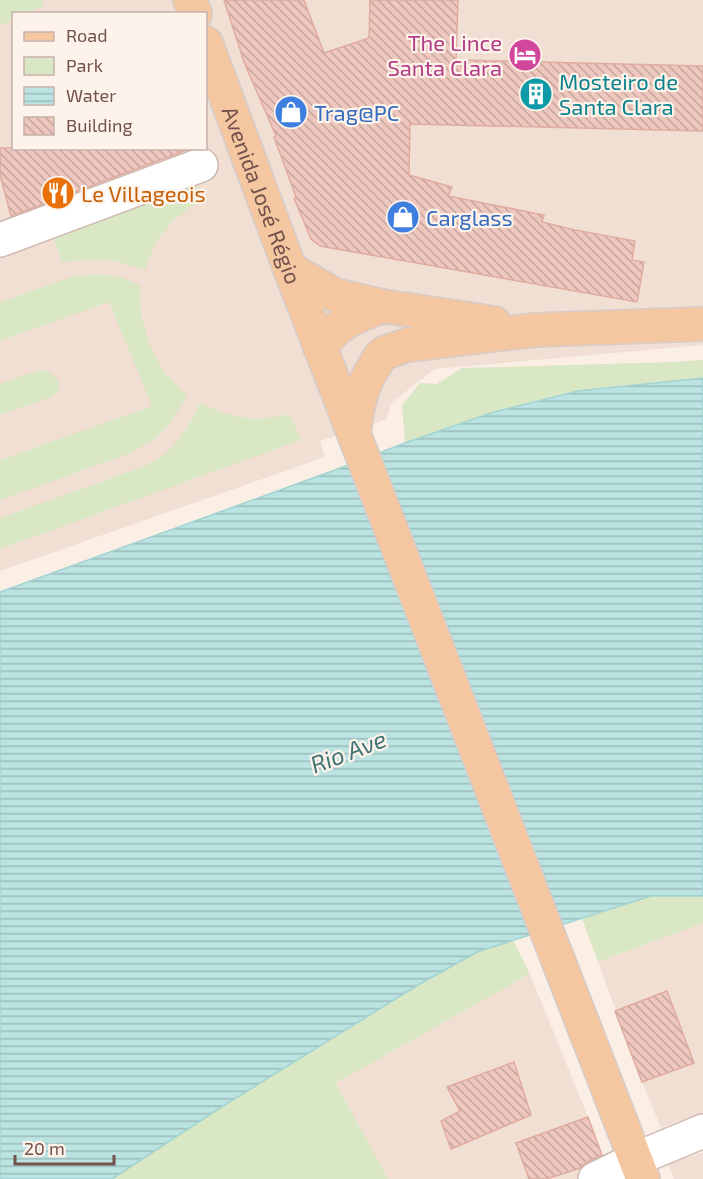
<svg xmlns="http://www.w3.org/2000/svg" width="703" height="1179" viewBox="0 0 703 1179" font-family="'Exo 2',sans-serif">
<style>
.residential{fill:#f2dfd4;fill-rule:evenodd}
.green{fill:#d9e7c4}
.water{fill:url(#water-rules);stroke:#a1d4d3;stroke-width:1.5}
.building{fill:url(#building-back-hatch);stroke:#e0aca0;stroke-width:1.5}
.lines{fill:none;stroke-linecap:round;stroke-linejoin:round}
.minor-casing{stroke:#ceb7af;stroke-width:36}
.major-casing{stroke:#d5cbc9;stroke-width:36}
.minor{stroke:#fff;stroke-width:33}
.major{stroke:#f5c7a1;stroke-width:33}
.labels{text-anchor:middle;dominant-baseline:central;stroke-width:4.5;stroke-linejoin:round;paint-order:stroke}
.hotel-label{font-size:22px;fill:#b23c85;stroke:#fef3eb;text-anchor:end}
.culture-label{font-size:22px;fill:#0d838f;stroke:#fef3eb;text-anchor:start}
.shop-label{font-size:22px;fill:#366cbe;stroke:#fef3eb;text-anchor:start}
.food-label{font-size:22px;fill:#c56008;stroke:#fef3eb;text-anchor:start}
.street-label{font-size:22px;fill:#72524c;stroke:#fef3eb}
.water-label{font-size:24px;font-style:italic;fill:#407676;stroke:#fef3eb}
</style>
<defs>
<pattern id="water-rules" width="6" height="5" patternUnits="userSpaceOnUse" patternTransform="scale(1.5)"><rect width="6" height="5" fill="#bbe3e1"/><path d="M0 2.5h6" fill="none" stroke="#9cbbb9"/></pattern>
<pattern id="building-back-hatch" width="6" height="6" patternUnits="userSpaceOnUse" patternTransform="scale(1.5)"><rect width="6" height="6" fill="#eec8be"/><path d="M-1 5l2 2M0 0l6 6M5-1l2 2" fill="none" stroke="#c5a59d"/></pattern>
</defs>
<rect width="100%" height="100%" fill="#fbeee5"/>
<path class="residential" d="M0,0H703V345L435,369L391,403L387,419L320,441L325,457L0,571ZM14,14H206V148H14Z
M703,923V1112L661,1128L642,1082L598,962Z
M530,974L588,1117L611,1179H388L336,1083Z
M703,1152V1179H674L668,1164Z"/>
<path class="green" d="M0,0H42L44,6L27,13L14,14L13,20L0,26Z
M192,173L203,199L174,219L156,242L145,270C113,259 95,257 62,263L50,228Z
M102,274L123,278L140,285L141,314L150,346L165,373L187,396L178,411L167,427L153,440L131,453L0,500V460L152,406L109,302L0,341V302L75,276Z
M703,360V378L578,391L494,412L405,443L402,405L420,383L437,384L462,368L674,362Z
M39,370L50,372L58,380L59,390L51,397L0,415V384Z
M200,403C235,419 253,422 290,414L301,440L0,549V518L145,466C150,462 157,459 162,456C179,443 191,422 200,403Z
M651,896H703V923L598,962L582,919Z
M513,940L530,974L336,1083L388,1179H112L223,1106L418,985L477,952Z"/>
<path class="water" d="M703,378V896H651L477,952L418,985L223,1106L112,1179H0V592L335,470L405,443L494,412L578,391Z"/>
<path class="building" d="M224,0H304L324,53L369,38L370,0H458L456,60L703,66V131L410,124L409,175L452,187L448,196L544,215L542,222L575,230L635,241L632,260L644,262L637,302L320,246L311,239L294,198L296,197L274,137L276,136L244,62Z
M0,148H192L11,216L0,175Z
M667,991L694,1063L642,1082L615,1011Z
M514,1062L531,1115L451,1149L441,1121L460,1111L447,1087Z
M588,1117L602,1155L587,1162L580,1168L547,1179H529L516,1143Z"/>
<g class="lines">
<g class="minor-casing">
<path id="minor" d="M0,240L201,165
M595,1179L636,1159L703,1131"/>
</g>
<g class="major-casing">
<g id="major">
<path d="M190,0L195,14"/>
<path id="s1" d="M206,43L290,269L643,1179"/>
<path d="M290,269L335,295L382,306L494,323"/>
<path d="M320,347L335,330L349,320L382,306"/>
<path d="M354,433L357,411L362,391L368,377L379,358L384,353L407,345L534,330L703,324"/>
</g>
</g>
<use href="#minor" class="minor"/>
<use href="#major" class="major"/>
</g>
<defs>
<g id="hotel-disc" transform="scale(1.725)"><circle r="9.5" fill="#d1479c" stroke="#fef3eb"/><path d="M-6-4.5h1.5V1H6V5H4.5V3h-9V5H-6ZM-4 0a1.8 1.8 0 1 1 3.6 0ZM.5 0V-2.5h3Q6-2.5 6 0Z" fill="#fff"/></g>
<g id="building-disc" transform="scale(1.725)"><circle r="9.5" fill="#0f9aa8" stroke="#fef3eb"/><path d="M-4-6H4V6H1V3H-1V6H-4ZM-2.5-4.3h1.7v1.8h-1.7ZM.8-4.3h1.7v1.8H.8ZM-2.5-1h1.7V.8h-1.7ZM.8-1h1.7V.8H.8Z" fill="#fff"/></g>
<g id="shop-disc" transform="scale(1.725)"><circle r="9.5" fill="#3f7fe0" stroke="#fef3eb"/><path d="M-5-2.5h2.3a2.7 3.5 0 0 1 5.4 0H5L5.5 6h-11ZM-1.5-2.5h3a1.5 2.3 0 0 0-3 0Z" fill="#fff"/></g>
<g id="restaurant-disc" transform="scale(1.725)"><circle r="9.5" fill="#e8710a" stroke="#fef3eb"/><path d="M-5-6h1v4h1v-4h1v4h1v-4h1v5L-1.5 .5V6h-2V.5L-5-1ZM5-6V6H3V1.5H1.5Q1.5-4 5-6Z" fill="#fff"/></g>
</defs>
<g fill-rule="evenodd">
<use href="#hotel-disc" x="525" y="55"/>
<use href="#building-disc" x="536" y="94"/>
<use href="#shop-disc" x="291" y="112"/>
<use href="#restaurant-disc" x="58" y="193"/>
<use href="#shop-disc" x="403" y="217"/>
</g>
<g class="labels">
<g class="hotel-label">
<text x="502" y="42">The Lince<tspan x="502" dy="25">Santa Clara</tspan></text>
</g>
<g class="culture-label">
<text x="559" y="81">Mosteiro de<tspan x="559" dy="25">Santa Clara</tspan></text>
</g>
<g class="shop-label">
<text x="314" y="112">Trag@PC</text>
<text x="426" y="217">Carglass</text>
</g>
<g class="food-label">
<text x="81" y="193">Le Villageois</text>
</g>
<g class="street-label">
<text stroke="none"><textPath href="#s1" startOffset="162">Avenida José Régio</textPath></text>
</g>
<g class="water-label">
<text transform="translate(348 751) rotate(-21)">Rio Ave</text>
</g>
</g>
<rect x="12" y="12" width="195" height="138" fill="#fef3eb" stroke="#c6b3ab" stroke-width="1.5"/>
<rect x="24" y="32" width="30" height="9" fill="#f5c7a1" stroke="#c6b3ab" stroke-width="1.5"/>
<text x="66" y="42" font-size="18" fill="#72524c">Road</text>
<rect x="24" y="57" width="30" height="18" fill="#d9e7c4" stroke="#c6b3ab" stroke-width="1.5"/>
<text x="66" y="72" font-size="18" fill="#72524c">Park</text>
<rect x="24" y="87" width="30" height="18" fill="url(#water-rules)" stroke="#c6b3ab" stroke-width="1.5"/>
<text x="66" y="102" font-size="18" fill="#72524c">Water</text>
<rect x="24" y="117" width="30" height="18" fill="url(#building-back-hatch)" stroke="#c6b3ab" stroke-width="1.5"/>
<text x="66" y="132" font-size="18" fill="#72524c">Building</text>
<path d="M15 1155v9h99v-9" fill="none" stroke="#72524c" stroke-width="3"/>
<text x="24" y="1155" font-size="18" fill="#72524c" stroke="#fef3eb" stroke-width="4.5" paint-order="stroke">20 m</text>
</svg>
